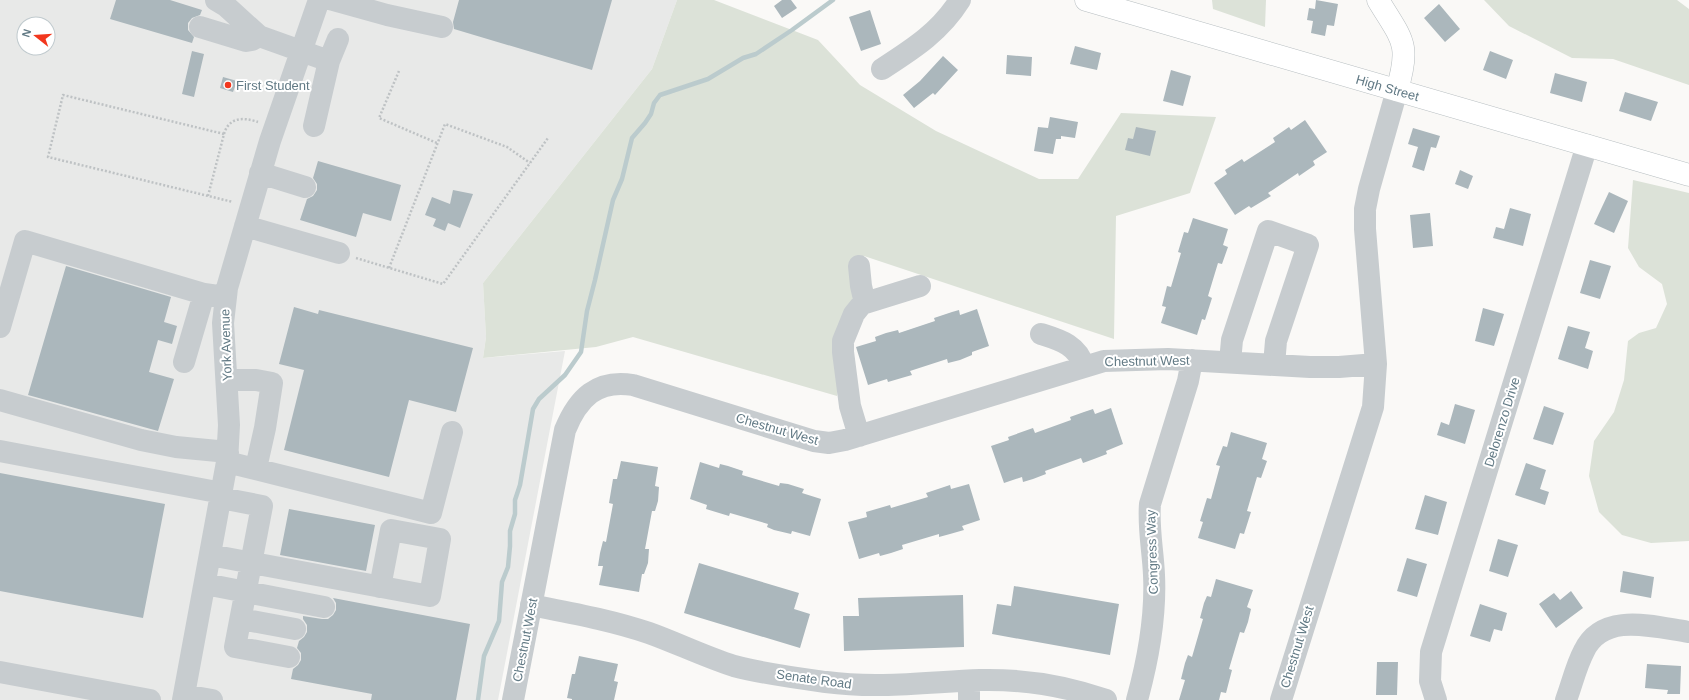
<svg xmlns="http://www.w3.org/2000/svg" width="1689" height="700" viewBox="0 0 1689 700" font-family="Arial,sans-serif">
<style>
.built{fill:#e8e9e8;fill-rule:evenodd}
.green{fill:#dce2d8}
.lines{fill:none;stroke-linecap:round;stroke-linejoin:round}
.stream{stroke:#bbcbcd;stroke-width:4.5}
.building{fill:#abb7bc}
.major-casing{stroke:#b7bec1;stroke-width:23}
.path{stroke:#bec2c4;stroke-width:2.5;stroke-dasharray:2 2;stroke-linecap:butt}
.minor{stroke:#c7cccf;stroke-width:22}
.major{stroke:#fff;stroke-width:22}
.poi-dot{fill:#f2371e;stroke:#fff;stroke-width:1.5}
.labels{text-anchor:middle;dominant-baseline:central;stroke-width:4;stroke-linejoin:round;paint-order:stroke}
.poi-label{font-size:13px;fill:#627a85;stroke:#fff;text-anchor:start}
.street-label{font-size:13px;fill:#627a85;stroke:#fff}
</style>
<rect width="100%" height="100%" fill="#faf9f7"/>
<path class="built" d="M0,0H677L652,69L483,283L486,337L483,358L565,351L498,700H0ZM24,24H48V48H24Z"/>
<path class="green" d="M677,0H714L818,40L860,85L936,131L1039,179H1078L1121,113L1216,117L1190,193L1116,216L1114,339L864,256L837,396L633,337L596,347L483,358L486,337L483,283L652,69Z
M1212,0H1266L1265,27L1213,9Z
M1484,0H1677L1689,9V85L1613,59L1572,58L1509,26Z
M1633,180L1689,193V541L1651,543L1622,535L1599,512L1589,476L1594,441L1614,412L1624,380L1628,341L1639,333L1656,328L1667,304L1662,284L1639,267L1628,248Z"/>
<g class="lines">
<path class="stream" d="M478,700L484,656L499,621L502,582L508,567L510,546V531L515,514V500L520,485L525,456L533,409L539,399L565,375L581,352L587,311L595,280L613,200L622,179L632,138L645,123L651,114L654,103L660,95L708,79L743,58L756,54L792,30L833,0"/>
</g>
<path class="building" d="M116,0H170L202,10L200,15L192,18L188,23V30L194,37L192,43L110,19Z
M459,0H612L592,70L454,29L453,22Z
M782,0H791L797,8L782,18L774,6Z
M1316,0L1338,4L1334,26L1327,25L1325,36L1311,33L1313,21L1307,20L1309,8L1315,9Z
M1439,4L1460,29L1445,42L1424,18Z
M870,10L881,44L861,51L849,17Z
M1075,46L1101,53L1097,70L1070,64Z
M192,51L204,54L194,97L182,94Z
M1490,51L1513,60L1506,79L1483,70Z
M1007,55L1032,57L1031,76L1006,74Z
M943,56L958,70L935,95L933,93L914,108L903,95L920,81Z
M1171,70L1191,76L1183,106L1163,101Z
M1555,73L1587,82L1582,102L1550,93Z
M223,77L237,81L233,92L220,88Z
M1625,92L1658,102L1651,121L1619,111Z
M1050,117L1078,122L1075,138L1061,136V139H1056L1053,154L1034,151L1038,127L1048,128Z
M1305,120L1327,152L1313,161L1315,165L1299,176L1298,173L1268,193L1271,196L1251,208L1249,206L1235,215L1214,183L1227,174L1225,170L1242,159L1244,162L1275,142L1273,138L1289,127L1291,130Z
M1136,127L1156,131L1150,156L1125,150L1128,138L1133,139Z
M1413,128L1440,136L1436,148L1431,147L1424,171L1412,167L1418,147L1408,144Z
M318,161L401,185L391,221L363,213L356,237L300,220L307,199L313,196L317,190V184L313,178Z
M1460,170L1473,176L1468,189L1455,184Z
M453,190L473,194L460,228L448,223L445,231L433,226L436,219L425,215L432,197L450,204Z
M1609,192L1628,201L1614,233L1594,224Z
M1510,208L1531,214L1523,246L1493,238L1496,227L1504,229Z
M1430,213L1433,246L1413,248L1410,215Z
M1193,218L1228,229L1223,245L1228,247L1222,264L1218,263L1208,296L1212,298L1205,320L1202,319L1197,335L1161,323L1166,307L1162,306L1167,286L1171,287L1181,253L1178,252L1184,232L1188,233Z
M1590,260L1611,266L1600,299L1580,293Z
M66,266L171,297L164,322L177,326L172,344L158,340L149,372L174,379L158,431L28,395Z
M294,307L318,314L319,310L473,348L456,412L409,400L389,477L284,450L304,370L279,364Z
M1483,308L1504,314L1494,346L1475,341Z
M977,309L989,346L972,352V355L960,360L948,363L947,359L910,371L912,375L905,377L888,382L887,379L868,385L856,347L876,341L875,337L886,333L898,330L899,333L935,321L934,318L952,312L959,310L960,315Z
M1568,326L1590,332L1585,348L1593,351L1588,369L1558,359Z
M1455,404L1475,410L1465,444L1437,435L1441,422L1449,425Z
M1544,406L1564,413L1553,445L1533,439Z
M1111,408L1123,444L1106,451L1107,454L1094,459L1083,463L1081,458L1045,471L1046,474L1033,479L1023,482L1022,477L1004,483L991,446L1009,440L1008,437L1033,428L1035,433L1071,420L1070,417L1084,412L1093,409L1095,414Z
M1231,432L1267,443L1262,459L1267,461L1261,478L1257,477L1247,511L1251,512L1244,534L1240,533L1235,549L1198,538L1203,522L1200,521L1207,498L1211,499L1220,466L1216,465L1223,446L1227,447Z
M621,461L658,467L655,486L659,487L658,501L655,511H652L645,549H649L648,563L644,574H642L639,592L599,585L603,566H598L600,553L603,541L606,542L613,504L609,503L613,479H617Z
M700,462L719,468L720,464L728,466L743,471L742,475L779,486L780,483L788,484L804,489L802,493L821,499L810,536L792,531L791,534L774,530L767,527L768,524L730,513L729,516L706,509L707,505L690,499Z
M1526,463L1546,470L1540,489L1549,492L1545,505L1515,495Z
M0,473L165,504L143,618L0,591Z
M969,484L980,520L962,526L964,530L950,534L939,537V534L902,545L903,549L891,553L880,556L879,553L859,559L848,522L867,517L866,512L890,505L891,508L928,497L926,493L950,485L951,489Z
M1425,495L1447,502L1438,535L1415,529Z
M289,509L375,525L366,571L280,555Z
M1498,539L1518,545L1508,577L1489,571Z
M1407,558L1427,564L1417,597L1397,591Z
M699,563L799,593L794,609L810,614L800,648L684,613Z
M1623,571L1654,577L1651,598L1620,592Z
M1216,579L1253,590L1247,607L1251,609L1248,622L1244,633L1240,632L1229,669L1232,670L1226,693L1221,692L1219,700H1179L1185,680L1181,679L1185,663L1188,655L1192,657L1203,619L1200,618L1204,603L1207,596L1211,597Z
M1014,586L1119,604L1110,655L992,634L997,604L1011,606Z
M1571,591L1583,608L1556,628L1539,604L1554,593L1560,600Z
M963,595L964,647L844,651L843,616H859L858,598Z
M333,598L470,624L456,700H371L372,694L291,679L293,669L298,665L301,660V653L297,648L299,641L304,637L307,632V625L303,619V616L322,619H328L333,615L336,610V603Z
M1480,604L1507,613L1502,631L1494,629L1490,642L1470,636Z
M579,656L618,664L614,681L618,682L614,700H572V699L567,698L572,674H575Z
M1377,662H1398L1397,695H1376Z
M1647,664L1681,666L1680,694H1667L1668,690L1645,688Z"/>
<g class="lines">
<g class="major-casing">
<g id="major">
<path id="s1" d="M1086,0L1689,175"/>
<path d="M1378,0C1402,40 1411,43 1397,90"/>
</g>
</g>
<path class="path" d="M399,71L379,118L437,143
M224,134L63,95L48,157L233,202
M208,196L224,134C229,117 243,117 258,122
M356,258L443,284L548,138
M389,268L445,124L507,147L530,163"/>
<path class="minor" d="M216,0L226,6L259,36L329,61
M333,0L387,15L442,27
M200,27L246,41L252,40L259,36
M882,69C913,49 940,32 960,0
M314,126L329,61L338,39
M260,173L305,187
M245,226L339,253
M859,266L861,286L865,303
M0,327L25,241L204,294L225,297
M1041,334C1060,340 1078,345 1084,367
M184,362L204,294
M1230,362L1232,340L1268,231L1308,245L1276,341L1274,365
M227,380H256L272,383L265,428L256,468
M0,400L141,440L176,447L228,452
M859,436L850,406L843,352V341L854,314L862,304L920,286
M0,451L222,493
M227,462L431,513L452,432
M221,498L262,506L235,647L289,657
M210,555L430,596L440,539L391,530L380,587
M205,584L324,607
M531,605C571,613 611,620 649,633C677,643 705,657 734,666C764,674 796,678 826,682C878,689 929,682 980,680C1022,679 1066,686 1106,700
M241,619L295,629
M0,672L150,700
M184,695L212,700
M183,700L227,462L229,425L223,323L227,288L270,141L319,0
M513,700L565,430C578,398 597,379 633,385L814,441L829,443L845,440L1104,361L1168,359L1310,367H1339L1376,364
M969,700V681
M1137,700C1148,660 1156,616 1154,575C1153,551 1148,528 1150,504L1188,381L1192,360
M1281,700L1373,407L1376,364L1365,229V209L1369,189L1397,90
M1436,700L1430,681L1431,652L1587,145
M1566,700C1572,684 1576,666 1584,651C1603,611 1654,627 1689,632"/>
<use href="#major" class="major"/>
</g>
<circle class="poi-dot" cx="228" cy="85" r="4"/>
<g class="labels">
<g class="poi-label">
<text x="236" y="85">First Student</text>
</g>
<g class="street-label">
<text stroke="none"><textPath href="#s1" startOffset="314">High Street</textPath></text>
<text transform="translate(226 345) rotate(-92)">York Avenue</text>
<text transform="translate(1147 361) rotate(-1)">Chestnut West</text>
<text transform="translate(1502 422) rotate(-73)">Delorenzo Drive</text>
<text transform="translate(777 429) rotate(16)">Chestnut West</text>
<text transform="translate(1152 552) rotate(-92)">Congress Way</text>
<text transform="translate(525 640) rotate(-79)">Chestnut West</text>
<text transform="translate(1297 647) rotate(-73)">Chestnut West</text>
<text transform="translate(814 679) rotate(8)">Senate Road</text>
</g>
</g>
<g transform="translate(36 36) rotate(287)"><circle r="19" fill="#ffffff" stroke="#c0cace"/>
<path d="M0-3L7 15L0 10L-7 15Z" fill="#f2371e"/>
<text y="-6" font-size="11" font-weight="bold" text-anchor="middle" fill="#627a85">N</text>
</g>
</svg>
